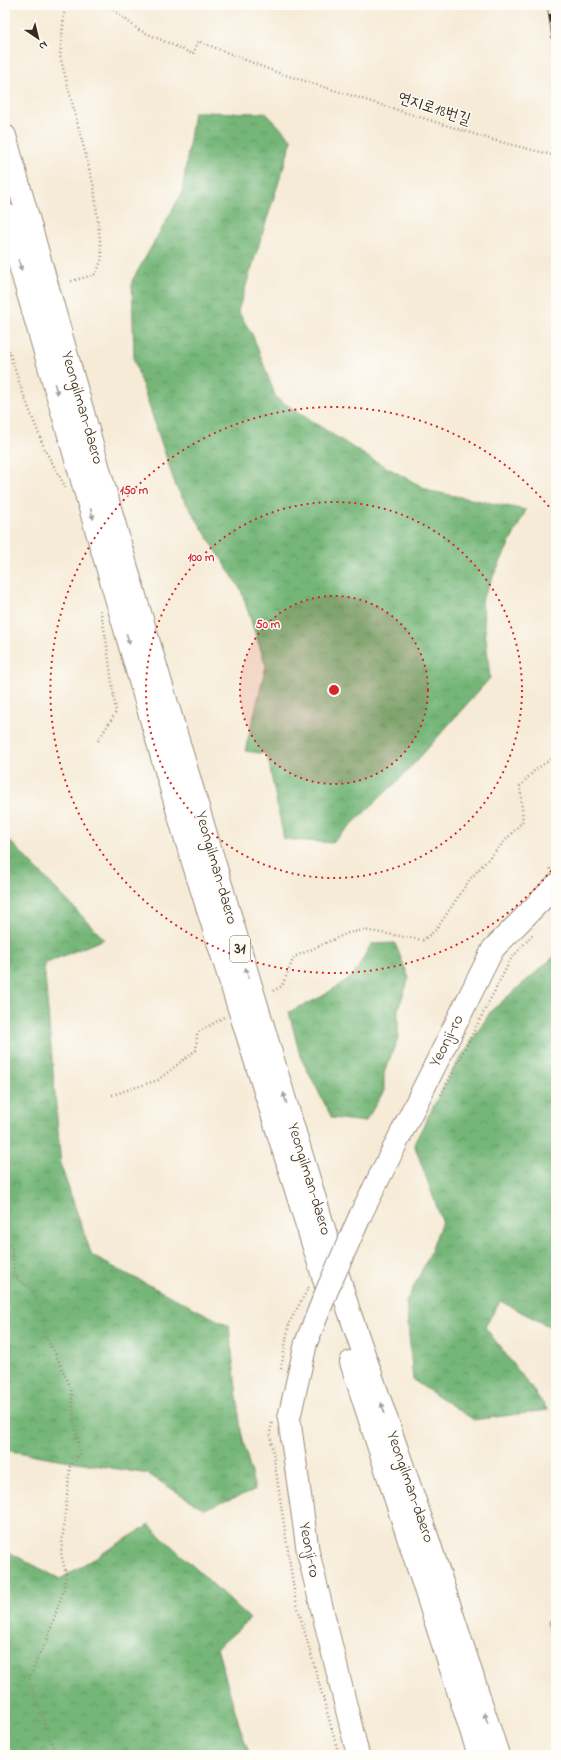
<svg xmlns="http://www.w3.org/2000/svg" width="561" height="1760" viewBox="0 0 561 1760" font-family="'Indie Flower','Poor Story',sans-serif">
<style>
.forest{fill:url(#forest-crowns);stroke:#58704b}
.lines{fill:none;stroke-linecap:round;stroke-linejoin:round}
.major-casing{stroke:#988a7a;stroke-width:24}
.highway-casing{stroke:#988a7a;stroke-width:24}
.path{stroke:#988a7a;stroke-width:2.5;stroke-dasharray:1 3;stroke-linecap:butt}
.major{stroke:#fff;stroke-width:22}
.highway{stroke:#fff;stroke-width:22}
.rail-casing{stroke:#3b2a1e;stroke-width:4.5}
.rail{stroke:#fdfcf7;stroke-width:3;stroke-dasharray:9;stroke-linecap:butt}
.major-bridge-casing{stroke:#988a7a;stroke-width:24;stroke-linecap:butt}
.path-bridge{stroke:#988a7a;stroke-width:2.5;stroke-dasharray:1 3;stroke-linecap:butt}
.major-bridge{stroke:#fff;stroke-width:22}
.oneway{fill:#a79f9a}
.ring{fill:none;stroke:#d62828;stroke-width:2;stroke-dasharray:2 4}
.labels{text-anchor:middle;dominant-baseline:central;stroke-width:3;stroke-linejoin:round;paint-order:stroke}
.shield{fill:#fdfcf7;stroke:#75695f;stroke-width:1}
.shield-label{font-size:15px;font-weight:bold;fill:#3b2a1e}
.street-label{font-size:16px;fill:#3b2a1e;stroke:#fdfcf7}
.centre{fill:#d62828;stroke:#fdfcf7;stroke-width:2}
.ring-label{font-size:12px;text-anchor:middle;font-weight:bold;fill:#d62828;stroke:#fdfcf7;stroke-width:3;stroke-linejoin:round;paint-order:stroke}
</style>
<defs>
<pattern id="forest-crowns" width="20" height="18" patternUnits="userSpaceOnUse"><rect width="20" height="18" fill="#74b678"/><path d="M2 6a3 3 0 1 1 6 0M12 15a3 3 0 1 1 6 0" fill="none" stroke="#609462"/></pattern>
</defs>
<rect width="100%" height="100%" fill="#fdfcf7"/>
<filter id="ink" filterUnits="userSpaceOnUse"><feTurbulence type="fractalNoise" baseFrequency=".025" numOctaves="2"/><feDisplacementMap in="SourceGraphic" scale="8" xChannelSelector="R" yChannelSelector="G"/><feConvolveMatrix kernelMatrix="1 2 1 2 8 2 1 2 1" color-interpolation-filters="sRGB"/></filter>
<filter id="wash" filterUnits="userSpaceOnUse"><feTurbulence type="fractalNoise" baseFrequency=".012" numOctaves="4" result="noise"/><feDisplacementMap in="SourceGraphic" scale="16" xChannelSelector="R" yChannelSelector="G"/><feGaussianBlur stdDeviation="0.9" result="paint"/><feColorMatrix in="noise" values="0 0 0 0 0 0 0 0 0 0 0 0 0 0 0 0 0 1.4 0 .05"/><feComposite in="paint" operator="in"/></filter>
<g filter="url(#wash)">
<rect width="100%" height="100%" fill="#f6ebd7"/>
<path class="forest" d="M194,112L266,113L292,140L238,311L253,336L276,398L366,456L430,491L526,510L482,599L490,678L404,775L332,843L284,839L267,754L245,751L266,666L241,590L176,487L134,360L132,281L182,193Z
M5,836L104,939L44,964L61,1166L92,1256L229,1326L241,1431L255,1490L204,1509L148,1474L5,1450Z
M395,943L409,978L398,1010V1038L384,1073V1091L365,1122L332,1118L300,1056L289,1012L321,997L353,976L371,944Z
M556,955V1330L500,1301L485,1327L548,1410L474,1420L413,1380L406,1302L429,1256L442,1221L414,1144L449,1076L491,1011Z
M149,1525L250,1619L217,1648L241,1731L250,1755H5V1550L60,1579Z
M556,1616V1647L546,1622Z"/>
</g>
<g filter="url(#ink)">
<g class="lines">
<g class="major-casing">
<path id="major" d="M361,1214L493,949L556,885
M306,1343L289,1418L308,1552L358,1755"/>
</g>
<g class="highway-casing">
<path id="highway" d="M5,136L130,579L285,1100L349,1311L427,1536L498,1755
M5,214L186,840L327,1289
M351,1362L479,1755"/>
</g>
<path class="path" d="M65,5L60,56L94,187L102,258L96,274L69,282
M107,5L139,30L193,54L198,41L273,71L493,140L556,156
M5,301L10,300
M5,339L21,388L45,450L66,488
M98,741L116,712L106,639L100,608
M550,869L556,863
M273,991L282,986L294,957L348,933L364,930L423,940L436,930L470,879L523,821L520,786L535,770L556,756
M112,1095L158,1080L196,1050L197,1033L226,1016
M441,1095L511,959L534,933
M5,1238L12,1247L14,1276L32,1290L43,1316V1329L48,1341L55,1353L71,1389L74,1420L80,1454L70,1467L61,1553L66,1575L63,1591L46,1643L38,1656L29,1681L56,1755
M281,1369L289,1323
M272,1423L270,1432L295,1597L339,1755"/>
<use href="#major" class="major"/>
<use href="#highway" class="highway"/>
<g class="rail-casing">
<path id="rail" d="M549,5L556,53"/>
</g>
<use href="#rail" class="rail"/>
<g class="major-bridge-casing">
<path id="major-bridge" d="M306,1343L328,1288L361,1214"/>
</g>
<path class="path-bridge" d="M289,1323L310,1285"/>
<use href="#major-bridge" class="major-bridge"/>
</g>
<defs><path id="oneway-solid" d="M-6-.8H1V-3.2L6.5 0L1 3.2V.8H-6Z"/></defs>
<g class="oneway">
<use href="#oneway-solid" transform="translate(20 265) rotate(74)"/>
<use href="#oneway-solid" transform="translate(56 389) rotate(74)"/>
<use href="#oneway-solid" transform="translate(92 514) rotate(74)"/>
<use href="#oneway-solid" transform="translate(128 639) rotate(74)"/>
<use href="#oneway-solid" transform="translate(247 973) rotate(-107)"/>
<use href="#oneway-solid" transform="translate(285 1098) rotate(-107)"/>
<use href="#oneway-solid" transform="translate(383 1408) rotate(-109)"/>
<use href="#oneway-solid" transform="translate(486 1718) rotate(-108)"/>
</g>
</g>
<circle cx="334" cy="690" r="94" fill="#d62828" fill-opacity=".12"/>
<g class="ring">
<circle cx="334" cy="690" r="94"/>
<circle cx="334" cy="690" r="188"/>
<path d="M555 866A283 283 0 1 1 555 514"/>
</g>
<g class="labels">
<rect class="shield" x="230" y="936" width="20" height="26" rx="3"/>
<g class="shield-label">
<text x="240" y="949">31</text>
</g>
<g class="street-label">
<text transform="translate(434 109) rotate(18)">연지로18번길</text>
<text transform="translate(82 408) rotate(74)">Yeongilman-daero</text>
<text transform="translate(216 868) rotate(74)">Yeongilman-daero</text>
<text transform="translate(447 1041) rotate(-63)">Yeonji-ro</text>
<text transform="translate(309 1179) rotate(73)">Yeongilman-daero</text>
<text transform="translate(410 1487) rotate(71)">Yeongilman-daero</text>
<text transform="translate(309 1550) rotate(79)">Yeonji-ro</text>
</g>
</g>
<circle cx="334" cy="690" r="6" class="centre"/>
<g class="ring-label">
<text x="134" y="494">150 m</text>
<text x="201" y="561">100 m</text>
<text x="268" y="628">50 m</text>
</g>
<rect width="561" height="1760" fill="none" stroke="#fdfcf7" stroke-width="20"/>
<g transform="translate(38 38) rotate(145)" stroke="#fdfcf7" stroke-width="3" paint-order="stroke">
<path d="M0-3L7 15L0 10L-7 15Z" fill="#3b2a1e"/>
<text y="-6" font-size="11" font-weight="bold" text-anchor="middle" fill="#3b2a1e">N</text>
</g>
</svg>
